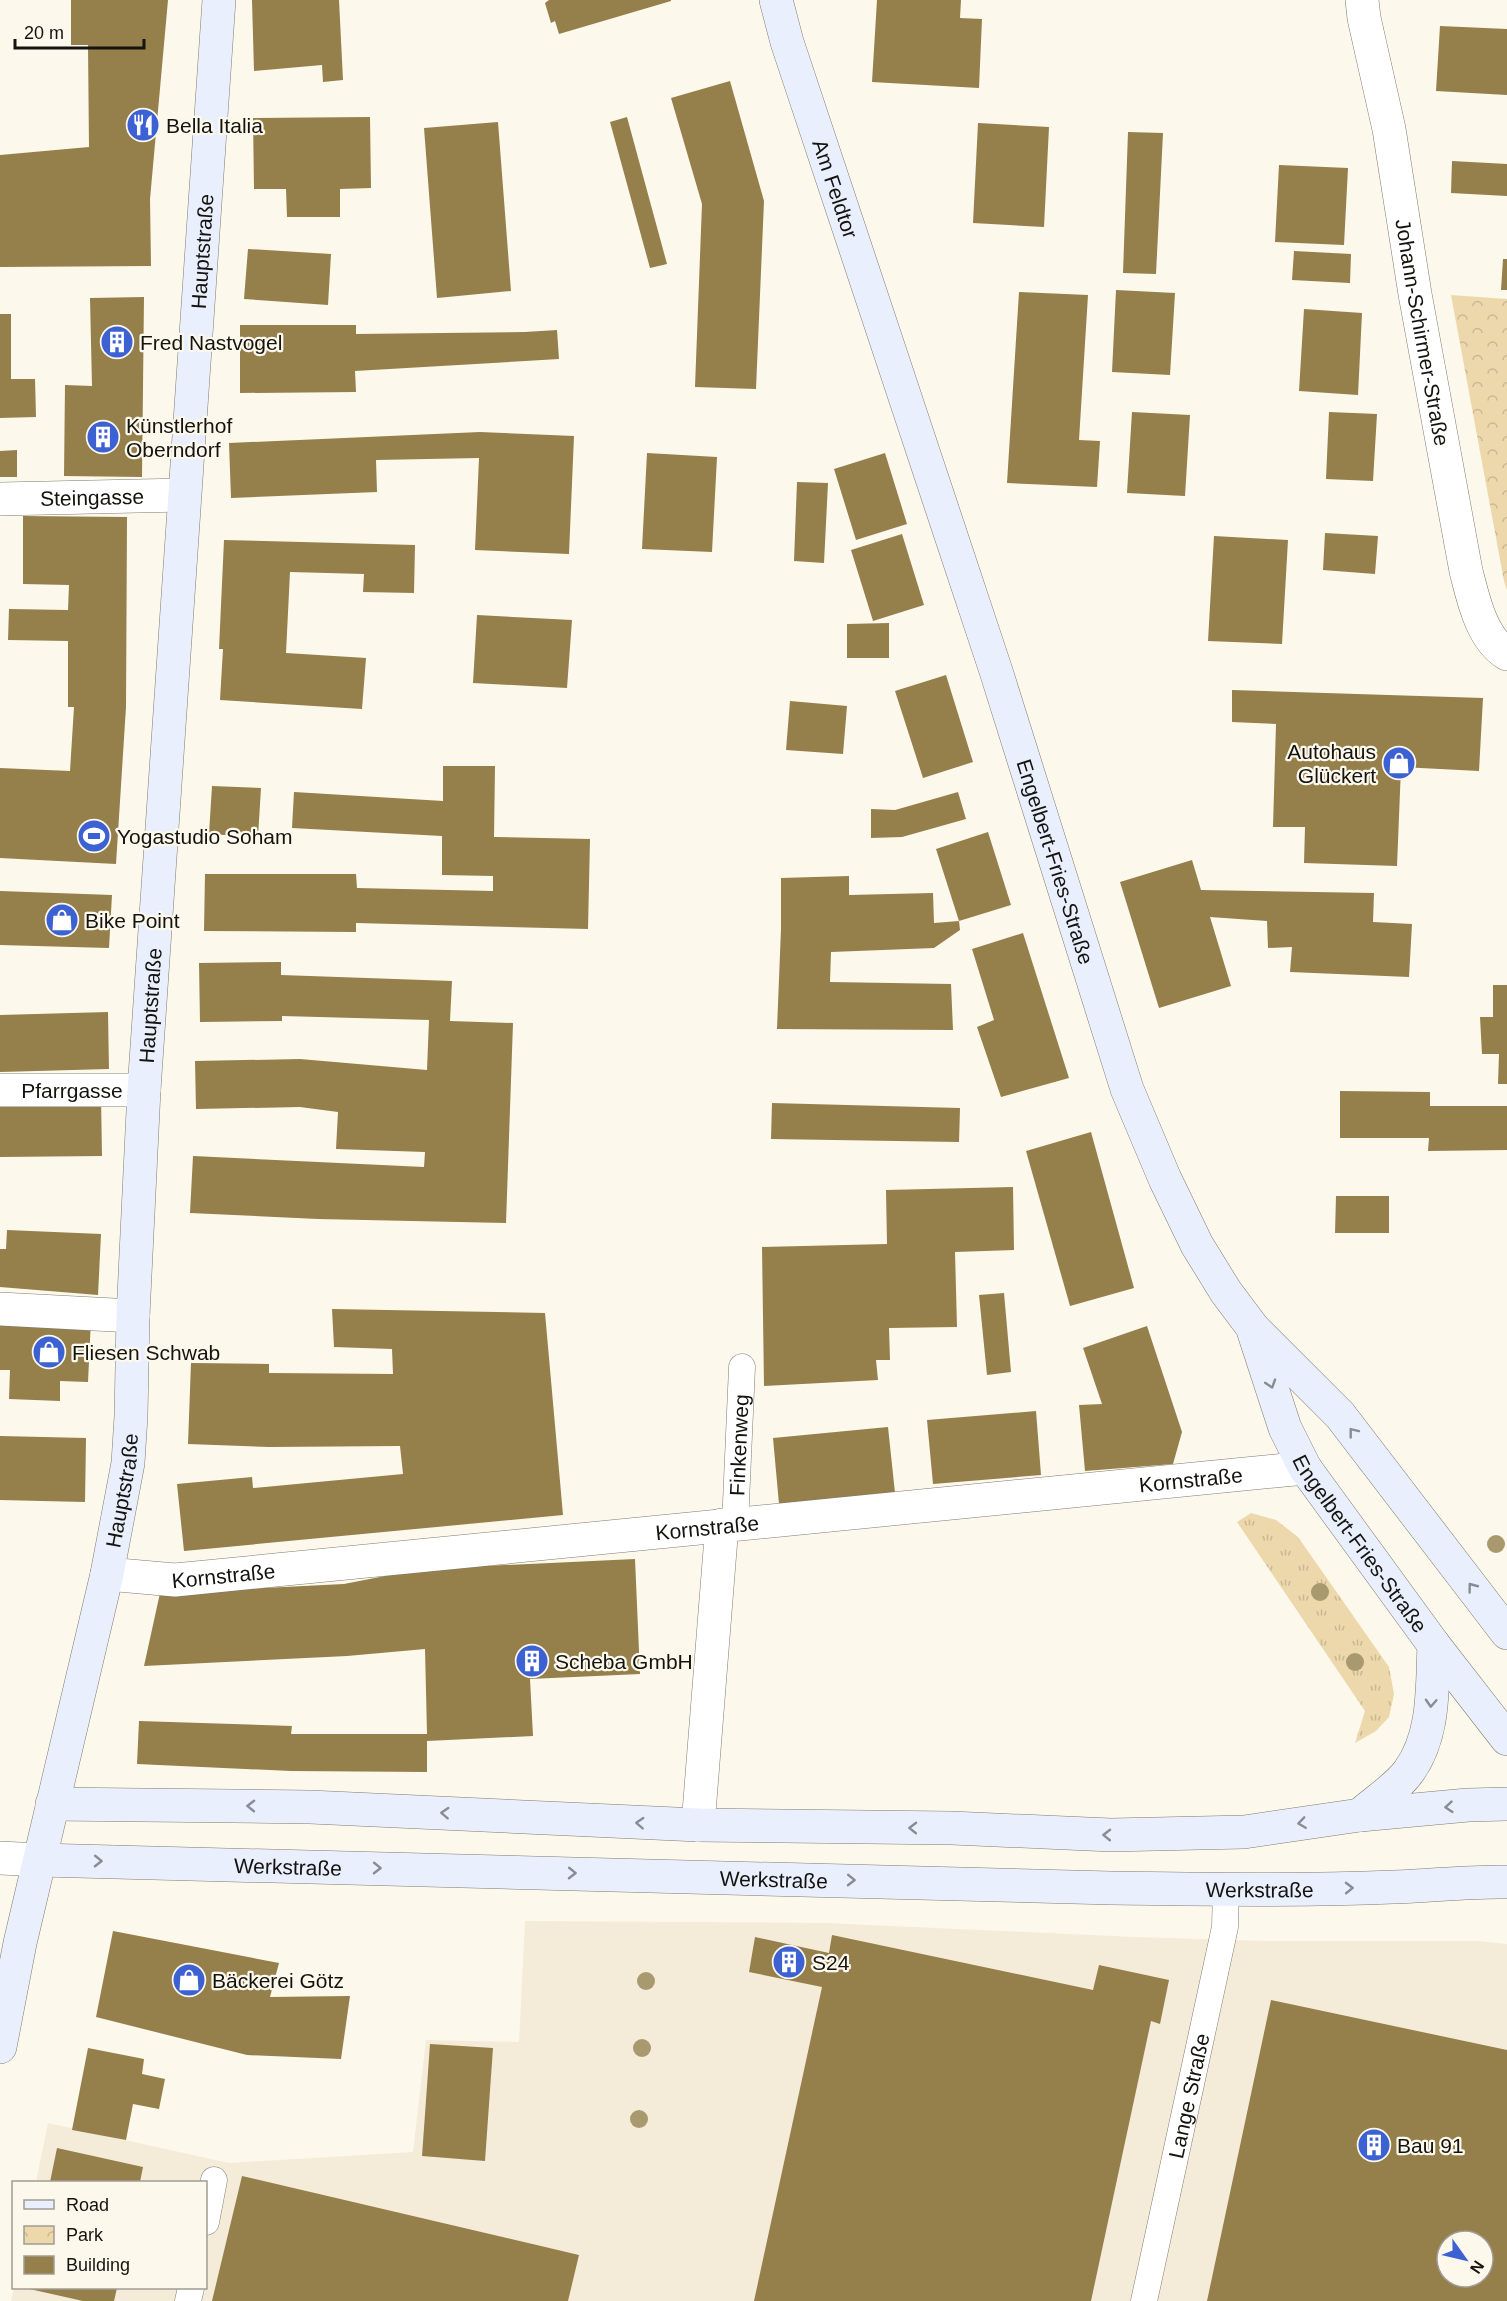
<svg xmlns="http://www.w3.org/2000/svg" width="1507" height="2301" viewBox="0 0 1507 2301" font-family="Helvetica,sans-serif">
<style>
.built{fill:#f4ecd9;fill-rule:evenodd}
.grass{fill:url(#grass-tufts)}
.park{fill:url(#park-crowns)}
.building{fill:#957f4b;fill-rule:evenodd}
.lines{fill:none;stroke-linecap:round;stroke-linejoin:round}
.lane-casing{stroke:#807b71;stroke-width:27}
.street-casing{stroke:#807b71;stroke-width:34}
.secondary-casing{stroke:#807b71;stroke-width:34}
.lane{stroke:#fff;stroke-width:26}
.street{stroke:#fff;stroke-width:33}
.secondary{stroke:#e9effd;stroke-width:33}
.tree{fill:#a8996e}
.oneway{stroke:#898c92}
.labels{text-anchor:middle;dominant-baseline:central;stroke-width:4.5;stroke-linejoin:round;paint-order:stroke}
.poi-label{font-size:21px;fill:#14130f;stroke:#fdf8ec;text-anchor:start}
.street-label{font-size:21px;fill:#14130f;stroke:#fdf8ec}
</style>
<defs>
<pattern id="grass-tufts" width="24" height="20" patternUnits="userSpaceOnUse" patternTransform="scale(1.5)"><rect width="24" height="20" fill="#ecd8ab"/><path d="M3 7l-1-3M5 7V3M7 7l1-3M15 17l-1-3M17 17v-4M19 17l1-3" fill="none" stroke="#cab892"/></pattern>
<pattern id="park-crowns" width="20" height="18" patternUnits="userSpaceOnUse" patternTransform="scale(1.5)"><rect width="20" height="18" fill="#ecd8ab"/><path d="M2 6a3 3 0 1 1 6 0M12 15a3 3 0 1 1 6 0" fill="none" stroke="#cab892"/></pattern>
</defs>
<rect width="100%" height="100%" fill="#fdf8ec"/>
<path class="built" d="M525,1921L826,1923L1135,1937L1267,1941H1478L1507,1944V2301H11L14,2288H206V2182H36L48,2123L229,2163L413,2152L426,2040L519,2042ZM1447,2241H1483V2277H1447Z"/>
<path class="grass" d="M1251,1513L1276,1520L1298,1537L1389,1667L1394,1694L1389,1717L1376,1731L1355,1743L1365,1711L1237,1522Z"/>
<path class="park" d="M1451,295L1507,299V590L1504,581Z"/>
<path class="building" d="M71,0H168L150,199L151,266L0,267V155L89,147L88,45H71Z
M252,0H339L343,80L323,82L322,65L254,71Z
M549,0H671V1L559,34L555,21L551,23L545,3Z
M877,0H961L960,18L982,19L979,88L872,82Z
M1440,26L1507,29V95L1436,91Z
M730,81L764,201L756,389L695,387L702,204L671,98Z
M370,117L371,188L340,189V217H287L286,189H254L253,118Z
M627,117L667,264L650,268L610,122Z
M498,122L511,291L437,298L424,128Z
M978,123L1049,127L1044,227L973,223Z
M1128,132L1163,133L1156,274L1123,273Z
M1452,161L1507,164V196L1451,193Z
M1279,165L1348,168L1344,245L1275,242Z
M248,249L331,254L328,305L244,299Z
M1294,251L1351,254L1350,283L1292,280Z
M1503,259H1507V290H1501Z
M1116,290L1175,293L1170,375L1112,372Z
M1019,292L1088,295L1079,440L1100,441L1097,487L1007,483Z
M144,297L142,477L64,476L65,385L92,386L90,298Z
M1304,309L1362,313L1358,395L1299,391Z
M0,314H11V379H35L36,417L0,418Z
M240,325H356V334L525,332L557,330L559,359L355,371L356,392L240,393Z
M1132,412L1190,415L1185,496L1127,493Z
M1329,412L1377,414L1373,481L1326,479Z
M480,432L574,436L569,554L475,550L479,458L376,460L377,492L231,498L229,443Z
M17,450V477H0V451Z
M647,453L717,457L712,552L642,549Z
M885,453L907,524L856,540L834,469Z
M797,482L828,483L824,563L794,561Z
M23,516L127,517L126,707L116,864L0,858V768L70,771L74,707H68V641L8,640L9,609L68,610L69,585L23,584Z
M1325,533L1378,536L1375,574L1323,570Z
M902,534L924,605L873,621L851,550Z
M1214,536L1288,540L1282,644L1208,641Z
M224,540L415,545L414,593L363,592L364,574L290,572L286,653L366,658L362,709L220,700L223,649H219Z
M477,615L572,620L567,688L473,683Z
M889,623V658H847V624Z
M946,675L973,762L923,778L895,691Z
M1232,690L1483,698L1479,771L1401,767L1397,866L1304,863L1305,827H1273L1276,724L1232,722Z
M790,701L847,706L843,754L786,750Z
M443,766H495L494,837L590,839L588,929L356,923V932L204,931L205,874H356L357,888L493,891V876L442,875V836L292,828L294,792L443,801Z
M212,786L261,788L258,837L209,834Z
M958,792L966,819L902,837L871,838V809L895,810Z
M988,832L1011,905L959,921L936,849Z
M1192,860L1201,890L1374,893L1373,922L1412,924L1409,977L1290,972L1292,947L1268,948L1267,921L1210,917L1231,986L1159,1008L1120,882Z
M849,876V895L933,893L934,923L959,921L960,930L934,948L831,952L830,982L951,984L953,1030L777,1029L781,929V878Z
M0,891L112,895L109,948L0,945Z
M1023,933L1069,1078L1001,1097L977,1027L994,1020L972,949Z
M281,962V975L452,981L450,1021L513,1023L506,1223L318,1219L190,1213L193,1156L424,1167L425,1152L336,1149L338,1112L300,1107L196,1109L195,1061L300,1059L427,1070L429,1020L282,1016V1021L200,1022L199,963Z
M1493,985H1507V1084H1498L1499,1054H1482L1480,1017H1493Z
M108,1012L109,1069L0,1072V1015Z
M1340,1091L1430,1092V1106H1507V1150L1428,1151L1429,1138H1340Z
M101,1097L102,1156L0,1157V1100Z
M772,1103L960,1108L959,1142L771,1139Z
M1091,1132L1134,1288L1070,1306L1026,1151Z
M1013,1187L1014,1250L955,1252L957,1327L889,1328L890,1360H876L878,1380L764,1386L762,1247L887,1244L886,1190Z
M1336,1196H1389V1233H1335Z
M7,1230L101,1234L98,1295L0,1287V1249H6Z
M1004,1293L1011,1372L987,1375L979,1295Z
M332,1309L545,1313L563,1515L184,1551L177,1484L252,1477L253,1488L403,1474L400,1446L269,1447L188,1444L191,1363L269,1364V1373L393,1374L392,1349L334,1347Z
M0,1315L91,1319L88,1382L60,1381V1401L9,1399L10,1370H0Z
M1147,1326L1182,1432L1173,1464L1085,1471L1079,1405L1102,1404L1083,1348Z
M1036,1411L1041,1475L933,1484L927,1420Z
M888,1427L895,1493L779,1504L773,1438Z
M0,1436L86,1438L85,1502L0,1500Z
M635,1559L640,1674L530,1679L533,1736L427,1741V1772L291,1771L137,1764L139,1721L292,1726L291,1734H427L425,1649L347,1656L144,1666L160,1593L344,1584L421,1569Z
M113,1931L279,1963L270,1997L350,1996L341,2059L247,2055L96,2017Z
M832,1935L1093,1990L1099,1965L1169,1980L1160,2024L1151,2021L1091,2301H754L822,1987L749,1972L755,1937L829,1953Z
M1271,2000L1507,2050V2301H1207ZM1447,2241H1483V2277H1447Z
M430,2044L493,2048L485,2161L422,2156Z
M88,2048L144,2059L142,2074L165,2079L159,2109L133,2104L126,2140L72,2130Z
M57,2148L143,2167L140,2182H50Z
M242,2176L579,2255L568,2301H212Z
M25,2288H117L114,2301H83Z"/>
<g class="lines">
<g class="lane-casing">
<g id="lane">
<path id="s1" d="M735,1525L742,1367"/>
<path d="M206,2222L214,2180"/>
<path d="M188,2301L191,2288"/>
<path id="s2" d="M1144,2301L1225,1927L1226,1889"/>
</g>
</g>
<g class="street-casing">
<g id="street">
<path id="s3" d="M1362,0L1364,18L1389,129L1415,294L1466,571C1473,598 1481,638 1507,654"/>
<path id="s4" d="M0,499L184,495"/>
<path id="s5" d="M0,1090H144"/>
<path d="M0,1309L133,1316"/>
<path id="s6" d="M107,1574L175,1580L1305,1468"/>
<path d="M698,1825L722,1525"/>
<path d="M0,1858L40,1860"/>
</g>
</g>
<g class="secondary-casing">
<g id="secondary">
<path id="s7" d="M776,0L787,42L996,671L1127,1089L1165,1179L1197,1245L1226,1292L1253,1328L1340,1415L1507,1633"/>
<path id="s8" d="M1254,1333L1285,1428L1305,1468L1434,1645L1507,1739"/>
<path d="M52,1804L310,1807L698,1825L952,1828L1111,1835L1244,1832L1360,1815L1468,1805L1507,1804"/>
<path d="M1360,1815C1374,1802 1398,1787 1409,1771C1435,1735 1432,1688 1434,1645"/>
<path id="s9" d="M40,1860L1111,1888C1205,1889 1299,1891 1393,1887C1431,1886 1469,1881 1507,1882"/>
<path id="s10" d="M0,2047L20,1943L107,1574L128,1463L131,1416L133,1316L144,1090L219,0"/>
</g>
</g>
<use href="#lane" class="lane"/>
<use href="#street" class="street"/>
<use href="#secondary" class="secondary"/>
</g>
<g class="tree">
<circle cx="1496" cy="1544" r="9"/>
<circle cx="1320" cy="1592" r="9"/>
<circle cx="1355" cy="1662" r="9"/>
<circle cx="646" cy="1981" r="9"/>
<circle cx="642" cy="2048" r="9"/>
<circle cx="639" cy="2119" r="9"/>
</g>
<defs><path id="oneway-chevron" d="M-2-3.5L2.5 0L-2 3.5" fill="none" stroke-width="1.6" stroke-linecap="round" stroke-linejoin="round" transform="scale(1.5)"/></defs>
<g class="oneway">
<use href="#oneway-chevron" transform="translate(1271 1384) rotate(72)"/>
<use href="#oneway-chevron" transform="translate(1353 1432) rotate(-128)"/>
<use href="#oneway-chevron" transform="translate(1472 1587) rotate(-127)"/>
<use href="#oneway-chevron" transform="translate(1431 1703) rotate(93)"/>
<use href="#oneway-chevron" transform="translate(251 1806) rotate(-179)"/>
<use href="#oneway-chevron" transform="translate(1449 1807) rotate(175)"/>
<use href="#oneway-chevron" transform="translate(445 1813) rotate(-177)"/>
<use href="#oneway-chevron" transform="translate(640 1823) rotate(-177)"/>
<use href="#oneway-chevron" transform="translate(1302 1823) rotate(172)"/>
<use href="#oneway-chevron" transform="translate(913 1828) rotate(-179)"/>
<use href="#oneway-chevron" transform="translate(1107 1835) rotate(-179)"/>
<use href="#oneway-chevron" transform="translate(98 1861) rotate(1)"/>
<use href="#oneway-chevron" transform="translate(377 1868) rotate(1)"/>
<use href="#oneway-chevron" transform="translate(572 1873) rotate(1)"/>
<use href="#oneway-chevron" transform="translate(851 1880) rotate(1)"/>
<use href="#oneway-chevron" transform="translate(1349 1888) rotate(-1)"/>
</g>
<defs>
<g id="restaurant-disc" transform="scale(1.725)"><circle r="9.5" fill="#3c61d3" stroke="#fdf8ec"/><path d="M-5-6h1v4h1v-4h1v4h1v-4h1v5L-1.5 .5V6h-2V.5L-5-1ZM5-6V6H3V1.5H1.5Q1.5-4 5-6Z" fill="#fff"/></g>
<g id="building-disc" transform="scale(1.725)"><circle r="9.5" fill="#3c61d3" stroke="#fdf8ec"/><path d="M-4-6H4V6H1V3H-1V6H-4ZM-2.5-4.3h1.7v1.8h-1.7ZM.8-4.3h1.7v1.8H.8ZM-2.5-1h1.7V.8h-1.7ZM.8-1h1.7V.8H.8Z" fill="#fff"/></g>
<g id="shop-disc" transform="scale(1.725)"><circle r="9.5" fill="#3c61d3" stroke="#fdf8ec"/><path d="M-5-2.5h2.3a2.7 3.5 0 0 1 5.4 0H5L5.5 6h-11ZM-1.5-2.5h3a1.5 2.3 0 0 0-3 0Z" fill="#fff"/></g>
<g id="stadium-disc" transform="scale(1.725)"><circle r="9.5" fill="#3c61d3" stroke="#fdf8ec"/><path d="M0-5a6.5 5 0 1 0 0 10a6.5 5 0 1 0 0-10ZM-3.5-1.8h7v3.6h-7Z" fill="#fff"/></g>
</defs>
<g fill-rule="evenodd">
<use href="#restaurant-disc" x="143" y="125"/>
<use href="#building-disc" x="117" y="342"/>
<use href="#building-disc" x="103" y="437"/>
<use href="#shop-disc" x="1399" y="763"/>
<use href="#stadium-disc" x="94" y="836"/>
<use href="#shop-disc" x="62" y="920"/>
<use href="#shop-disc" x="49" y="1352"/>
<use href="#building-disc" x="532" y="1661"/>
<use href="#building-disc" x="789" y="1962"/>
<use href="#shop-disc" x="189" y="1980"/>
<use href="#building-disc" x="1374" y="2145"/>
</g>
<g class="labels">
<g class="poi-label">
<text x="166" y="125">Bella Italia</text>
<text x="140" y="342">Fred Nastvogel</text>
<text x="126" y="425">Künstlerhof<tspan x="126" dy="24">Oberndorf</tspan></text>
<text x="1376" y="751" text-anchor="end">Autohaus<tspan x="1376" dy="24">Glückert</tspan></text>
<text x="117" y="836">Yogastudio Soham</text>
<text x="85" y="920">Bike Point</text>
<text x="72" y="1352">Fliesen Schwab</text>
<text x="555" y="1661">Scheba GmbH</text>
<text x="812" y="1962">S24</text>
<text x="212" y="1980">Bäckerei Götz</text>
<text x="1397" y="2145">Bau 91</text>
</g>
<g class="street-label">
<text stroke="none"><textPath href="#s7" startOffset="198">Am Feldtor</textPath></text>
<text stroke="none"><textPath href="#s10" startOffset="1812">Hauptstraße</textPath></text>
<text stroke="none"><textPath href="#s3" startOffset="338">Johann-Schirmer-Straße</textPath></text>
<text stroke="none"><textPath href="#s4" startOffset="92">Steingasse</textPath></text>
<text stroke="none"><textPath href="#s7" startOffset="906">Engelbert-Fries-Straße</textPath></text>
<text stroke="none"><textPath href="#s10" startOffset="1056">Hauptstraße</textPath></text>
<text stroke="none"><textPath href="#s5" startOffset="72">Pfarrgasse</textPath></text>
<text stroke="none"><textPath href="#s1" startOffset="80">Finkenweg</textPath></text>
<text stroke="none"><textPath href="#s6" startOffset="1089">Kornstraße</textPath></text>
<text stroke="none"><textPath href="#s10" startOffset="570">Hauptstraße</textPath></text>
<text stroke="none"><textPath href="#s6" startOffset="603">Kornstraße</textPath></text>
<text stroke="none"><textPath href="#s8" startOffset="238">Engelbert-Fries-Straße</textPath></text>
<text stroke="none"><textPath href="#s6" startOffset="117">Kornstraße</textPath></text>
<text stroke="none"><textPath href="#s9" startOffset="248">Werkstraße</textPath></text>
<text stroke="none"><textPath href="#s9" startOffset="734">Werkstraße</textPath></text>
<text stroke="none"><textPath href="#s9" startOffset="1220">Werkstraße</textPath></text>
<text stroke="none"><textPath href="#s2" startOffset="210">Lange Straße</textPath></text>
</g>
</g>
<rect x="12" y="2181" width="195" height="108" fill="#fdf8ec" stroke="#a09c94" stroke-width="1.5"/>
<rect x="24" y="2200" width="30" height="9" fill="#e9effd" stroke="#a09c94" stroke-width="1.5"/>
<text x="66" y="2211" font-size="18" fill="#14130f">Road</text>
<rect x="24" y="2226" width="30" height="18" fill="url(#park-crowns)" stroke="#a09c94" stroke-width="1.5"/>
<text x="66" y="2241" font-size="18" fill="#14130f">Park</text>
<rect x="24" y="2256" width="30" height="18" fill="#957f4b" stroke="#a09c94" stroke-width="1.5"/>
<text x="66" y="2271" font-size="18" fill="#14130f">Building</text>
<g transform="translate(1465 2259) rotate(124)"><circle r="28" fill="#fdf8ec" stroke="#a09c94" stroke-width="1.5"/>
<path d="M0-4.5L10 22L0 15L-10 22Z" fill="#3c61d3"/>
<text y="-9" font-size="16" font-weight="bold" text-anchor="middle" fill="#14130f">N</text>
</g>
<path d="M15 39v9h129v-9" fill="none" stroke="#14130f" stroke-width="3"/>
<text x="24" y="39" font-size="18" fill="#14130f" stroke="#fdf8ec" stroke-width="4.5" paint-order="stroke">20 m</text>
</svg>
